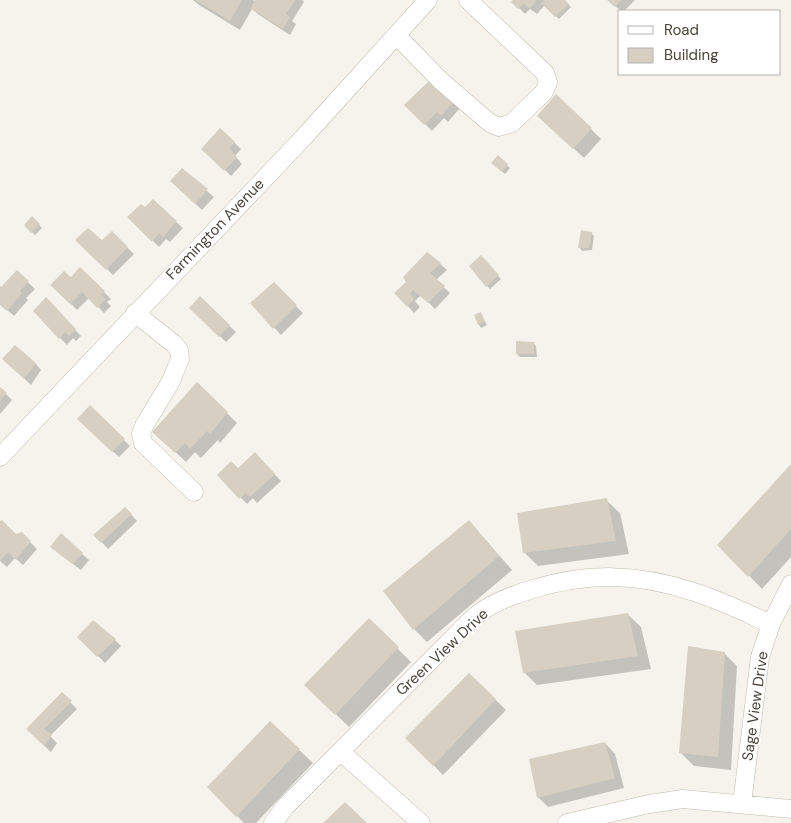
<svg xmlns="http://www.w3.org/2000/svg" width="791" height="823" viewBox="0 0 791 823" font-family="'DM Sans',sans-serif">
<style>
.shadow{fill:#0003}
.building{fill:#d7d0c2}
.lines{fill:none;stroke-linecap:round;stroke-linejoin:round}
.minor-casing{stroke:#c1bcaf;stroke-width:19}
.minor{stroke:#fff;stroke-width:18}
.labels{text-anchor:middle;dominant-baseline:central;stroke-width:4;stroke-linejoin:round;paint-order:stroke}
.street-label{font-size:15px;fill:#4a443a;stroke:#fff}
</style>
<rect width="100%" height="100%" fill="#f5f3ec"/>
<path class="shadow" d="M193,0H253L256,2L257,0H302L304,2L292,21L296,24L290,35L259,15L252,9L240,30L199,5Z
M515,0H564L571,7L559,19L545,5L537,14L530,9L525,14L513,2Z
M608,0H635L624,11H621Z
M454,101L460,108L448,122L444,118L432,131L406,105Z
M549,126L591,129L601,139L584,158Z
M220,129L241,149L235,156L242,164L231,176L203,149Z
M498,157L510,168L505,174L493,163Z
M182,170L214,197L202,210L172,181Z
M153,201L183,228L170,242L166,239L159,247L129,217L145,209Z
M32,217L42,228L35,235L25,225Z
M112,233L134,254L113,275L77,240L102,242Z
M591,233L594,236L592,250L582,251L580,248Z
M428,253L447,270L436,280L450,293L435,309L421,295L415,301L420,307L414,313L396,293L407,282Z
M481,257L501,279L490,289L487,286Z
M80,269L111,299L107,302L111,306L104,313L89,298L77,310L52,285L71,279Z
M17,272L35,289L26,298L28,300L14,316L0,304V286L2,288Z
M274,284L303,313L281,335L252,303Z
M200,298L236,332L226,342L191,308Z
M52,305L81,336L76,341L73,338L67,345L34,311Z
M480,314L487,325L481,328L479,325L476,316Z
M533,343L536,346L537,357H520L517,354Z
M4,359L35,363L41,370L31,385Z
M197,384L237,423L220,443L218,440L201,458L195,452L186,462L164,441Z
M0,388L12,400L0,414Z
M90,407L130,446L119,457L85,426Z
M261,460L281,481L257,503L253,498L247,504L219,475L238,470Z
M791,465V557L762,589L719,545Z
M606,500L620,513L629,554L538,566L524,552Z
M125,508L137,521L108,549L95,535Z
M469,521L512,570L427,642L414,629Z
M0,523L16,536L21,533L37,549L23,565L15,558L7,567L0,561Z
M61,535L89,560L81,570L58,553Z
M627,614L641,627L651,669L537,685L524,672Z
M369,620L411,662L349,727L306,685Z
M79,637L115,640L121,646L105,663Z
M724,653L737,666L731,770L694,766L680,752Z
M469,674L506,710L443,775L407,738Z
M62,694L77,709L50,736L57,743L51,752L34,736Z
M605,743L615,754L624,788L548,807L538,797Z
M299,750L313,763L256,823H244L208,787Z"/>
<path class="building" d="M195,0H242L230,21Z
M255,0H295L286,14L290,17L283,29L251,9Z
M513,0H537L530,8L523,4L518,9L511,2Z
M544,0H565L569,4L555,17L541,3Z
M607,0H622L615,7Z
M430,80L454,101L441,116L437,112L424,125L404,105Z
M556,94L592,128L573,149L537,116Z
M220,128L235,142L229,148L237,157L224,171L201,149Z
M498,155L508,164L502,172L491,163Z
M182,168L208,189L195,204L170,181Z
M153,199L177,221L163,237L159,233L152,242L127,217L141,204L145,207Z
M32,216L40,224L31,233L24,225Z
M88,228L102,240L112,231L128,247L106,270L75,240Z
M581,230L592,232L589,248H578Z
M427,252L441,263L430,273L445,286L428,303L413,290L410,294L414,299L407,307L394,293L406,282L403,277Z
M481,255L499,275L486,287L469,266Z
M80,267L105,291L101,295L106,299L97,308L82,292L70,304L50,285L64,271L71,277Z
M17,270L29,281L20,291L22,293L7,311L0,305V288Z
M274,282L297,305L273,329L250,303Z
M200,296L230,325L219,337L189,308Z
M46,297L76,329L69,336L65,332L59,339L33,311Z
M481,312L485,321L478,325L474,315Z
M516,341L534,342V354H516Z
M15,345L36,363L24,379L2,359Z
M197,382L228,412L210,434L207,431L190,449L185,443L175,453L152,432Z
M0,387L7,393L0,401Z
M90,405L125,439L112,452L77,419Z
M255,452L275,474L250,497L246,493L239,499L217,475L231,461L238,468Z
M791,464V529L748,577L717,545Z
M607,498L616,541L523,553L517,513Z
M125,507L132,514L101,543L93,535Z
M2,520L16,534L22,532L31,541L16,560L8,552L0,561V521Z
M469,520L499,556L413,630L383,591Z
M61,533L83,553L73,564L50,547Z
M628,613L638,656L523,673L515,631Z
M369,618L399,647L335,715L304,685Z
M93,620L116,639L97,657L77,637Z
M688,646L725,652L718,757L679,753Z
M469,673L496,699L433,766L405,738Z
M62,692L72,701L44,729L52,735L44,746L26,729Z
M270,721L300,749L236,817L207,787Z
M605,742L615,778L537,798L529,759Z
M345,802L367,823H323Z"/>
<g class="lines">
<g class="minor-casing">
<path id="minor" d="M396,35L441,81L490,123L499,127L512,123L544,92L548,82L545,73L468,0
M135,313L174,344L179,350L180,359L171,381L144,426L141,434L143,443L194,492
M0,457L303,138L428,0
M341,752L421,823
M742,804L760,657L771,624L791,584
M273,823L285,807L454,637C463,629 471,618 482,611C497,601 513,595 530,590C587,572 638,573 694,592C720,600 746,613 771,624
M567,823L649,804L683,799L791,809"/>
</g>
<use href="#minor" class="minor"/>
</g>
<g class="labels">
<g class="street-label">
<text transform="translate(215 229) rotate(-46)">Farmington Avenue</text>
<text transform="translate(442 652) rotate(-43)">Green View Drive</text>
<text transform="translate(755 706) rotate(-82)">Sage View Drive</text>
</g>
</g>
<rect x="618" y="10" width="162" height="65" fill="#ffffff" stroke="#b7b4b0"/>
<rect x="628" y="26" width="25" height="8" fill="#ffffff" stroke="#b7b4b0"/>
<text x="664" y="35" font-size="15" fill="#4a443a">Road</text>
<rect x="628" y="48" width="25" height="15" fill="#d7d0c2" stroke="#b7b4b0"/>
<text x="664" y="60" font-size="15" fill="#4a443a">Building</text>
</svg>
